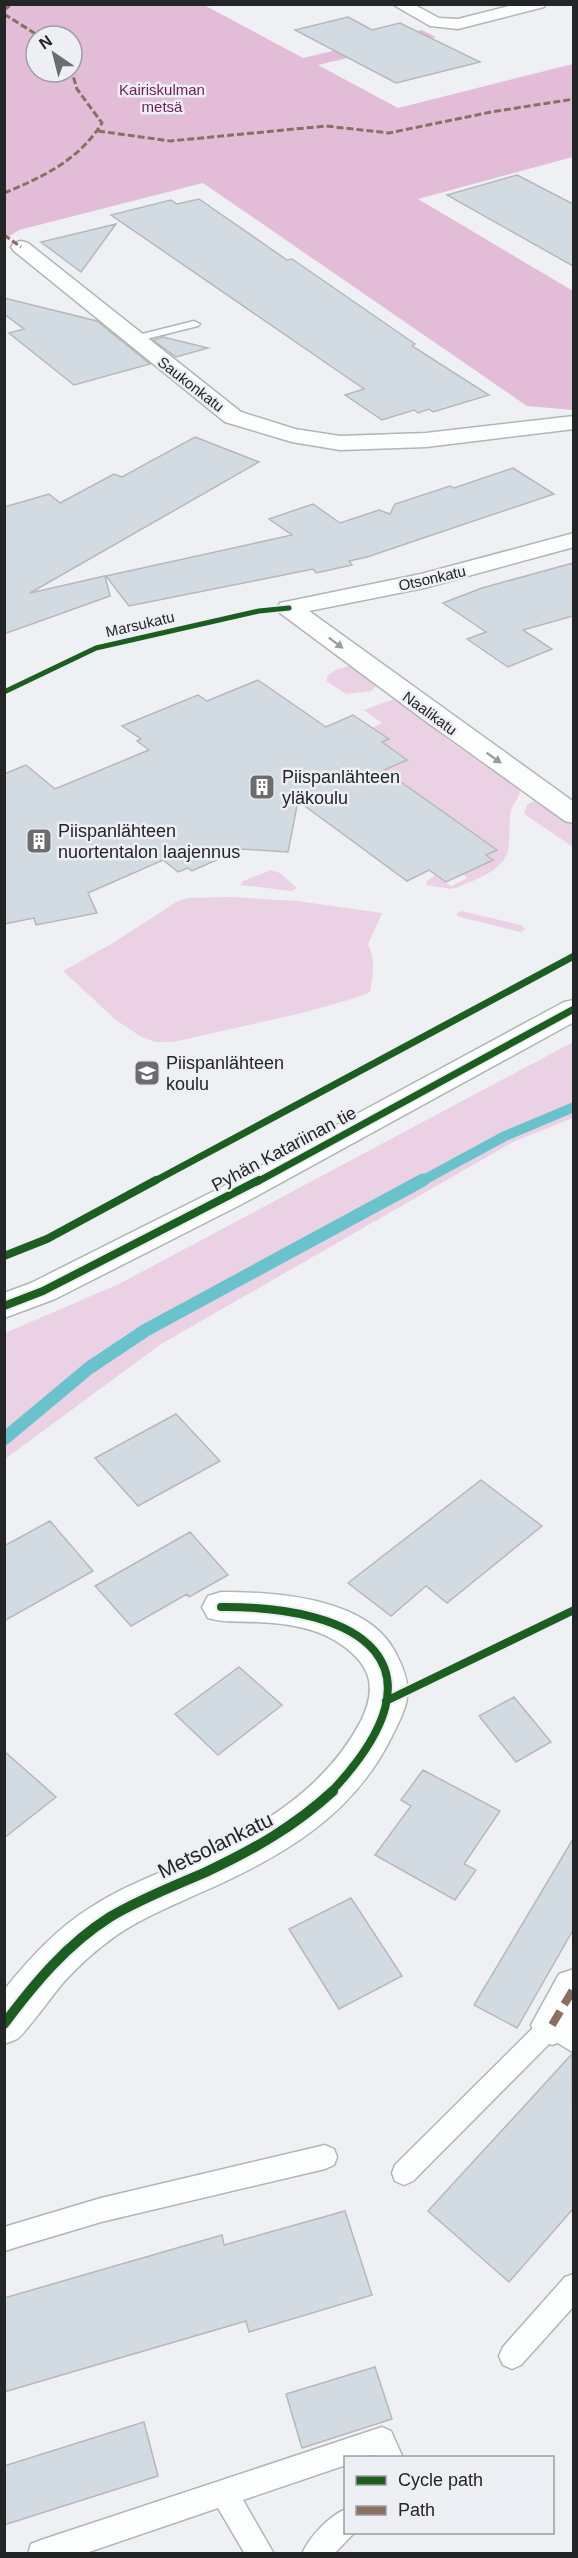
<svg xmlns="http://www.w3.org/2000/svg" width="578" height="2558" viewBox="0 0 578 2558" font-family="Arial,sans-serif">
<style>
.green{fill:#ebd1e4}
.forest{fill:#e3bcd8;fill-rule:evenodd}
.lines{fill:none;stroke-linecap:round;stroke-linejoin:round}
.stream-far1{stroke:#6ac3cc;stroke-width:10}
.stream{stroke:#6ac3cc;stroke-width:13}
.building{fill:#d3dbe2;stroke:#b6b8ba;stroke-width:1.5}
.service-casing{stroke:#b3b4b6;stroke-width:3}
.minor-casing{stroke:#b3b4b6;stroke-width:3}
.tertiary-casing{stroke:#b3b4b6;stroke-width:3}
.service{fill:#fcfdfd;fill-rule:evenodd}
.minor{fill:#fcfdfd;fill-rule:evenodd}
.tertiary{fill:#fcfdfd;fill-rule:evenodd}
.quiet-far1{stroke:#8d6e63;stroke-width:3;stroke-dasharray:7 3;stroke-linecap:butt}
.quiet{stroke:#8d6e63;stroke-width:8;stroke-dasharray:16 8;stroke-linecap:butt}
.cycleway-far3-casing{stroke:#edeff4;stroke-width:8}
.cycleway-far2-casing{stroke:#edeff4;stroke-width:10}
.cycleway-far1-casing{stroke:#edeff4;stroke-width:12}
.cycleway-casing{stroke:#edeff4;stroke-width:14}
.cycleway-far3{stroke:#1b5e20;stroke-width:5}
.cycleway-far2{stroke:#1b5e20;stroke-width:7}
.cycleway-far1{stroke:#1b5e20;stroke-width:8}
.cycleway{stroke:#1b5e20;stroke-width:10}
.oneway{fill:#9b9c9d}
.labels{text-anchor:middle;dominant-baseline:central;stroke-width:5;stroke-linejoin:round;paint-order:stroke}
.far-park-label{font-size:15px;fill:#6f1c5a;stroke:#edeff4}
.far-street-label{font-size:15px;fill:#242527;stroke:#edeff4}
.poi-label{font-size:18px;fill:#242527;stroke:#edeff4;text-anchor:start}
.street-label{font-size:18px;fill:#242527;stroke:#edeff4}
.near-street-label{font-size:21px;fill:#242527;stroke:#edeff4}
</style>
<rect width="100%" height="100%" fill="#eef0f3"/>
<path class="green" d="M351,665L377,685L371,691L347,694L327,682V676L336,670Z
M394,699L404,702L448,740L520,790C520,798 513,803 511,811C508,824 511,837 508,850C504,871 474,880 456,888L450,889L427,885L426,882L435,875L451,886L467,878L463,874L492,860L486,855L497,850L477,836L466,841L372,775L407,760L382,742L372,728L382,723L364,710Z
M534,801L573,826V847L524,814L527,805Z
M271,870L280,873L297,888L292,891L240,885L243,881Z
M230,897L297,901L382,913L368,944C376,961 373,974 370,992L355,998L302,1013L173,1042H155L140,1036L116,1020L63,971L113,943L178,901L188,898Z
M461,911L521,925L526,929L520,932L457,916V913Z
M573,1042V1118L513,1142L161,1344L5,1459V1333L119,1284Z"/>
<path class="forest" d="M5,5H204L303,58L422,30L436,37L318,65L398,108L573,64V157L418,199L573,291V410L527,406L203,183L19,230L5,239ZM36,36H72V72H36Z"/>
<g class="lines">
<path class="stream-far1" d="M420,1182L505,1136L574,1107"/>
<path class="stream" d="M4,1439L89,1368L146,1330L423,1180"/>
</g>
<path class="building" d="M348,17L372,30L400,23L480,62L396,83L295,30Z
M517,175L573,204V266L447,195Z
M199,199L287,260L292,259L415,344L412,346L489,395L433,412L429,409L418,413L414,410L382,420L345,395L364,389L111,215L171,200L177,204Z
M116,224L81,272L41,242Z
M4,298L97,321L150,364L74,385L9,333L24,329L4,314Z
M163,337L208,348L176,357L153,340Z
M195,437L259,462L30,593L105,576L110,596L4,634V507L49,494L60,503L114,474L122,477Z
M513,468L554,494L367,557L349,561L352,565L316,573L313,569L129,606L106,576L292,535L269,519L313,504L340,523L379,510L390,514L395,504L450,486L454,488Z
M573,563V616L523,630L552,649L508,667L467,639L486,632L443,603L482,588Z
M258,680L326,727L353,715L389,739L382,742L407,760L384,770L497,850L486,855L493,860L446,882L429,870L407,881L298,801L288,852L241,849L192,871L188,868L178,872L163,860L88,893L97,913L36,925L34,918L4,924V774L26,765L55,789L149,750L137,741L141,739L122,726L198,695L207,701Z
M176,1414L220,1461L138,1506L95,1458Z
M481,1480L542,1526L447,1603L426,1586L391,1616L348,1583Z
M50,1521L93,1571L4,1621V1546Z
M190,1532L228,1575L189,1597L187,1594L131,1626L95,1586Z
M239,1667L282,1705L218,1755L175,1714Z
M514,1697L551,1742L516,1762L479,1716Z
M4,1751L56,1797L4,1838Z
M423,1770L500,1811L464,1864L476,1870L455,1900L375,1855L411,1806L401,1800Z
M573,1839V1930L517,2028L474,2005Z
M351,1898L402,1976L339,2009L289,1929Z
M572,2054L573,2209L509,2282L428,2211Z
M345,2211L372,2295L249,2332L246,2321L4,2392V2298L222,2235L224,2245Z
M375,2367L392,2419L302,2448L286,2394Z
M144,2422L158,2476L4,2525V2466Z"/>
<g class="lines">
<g class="service-casing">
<path id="service" d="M194,321L200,324L198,326L134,342L128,339L130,337Z
M552,2014L574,2028V2053L553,2040L413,2181L404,2185L395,2181L392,2173L395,2165L544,2017Z
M325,2145L334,2149L337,2157L334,2165L325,2169L101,2222L4,2251V2227L101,2198Z
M574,2274V2306L521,2365L512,2369L503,2365L499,2356L503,2347L565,2277Z
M382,2427L391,2431L403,2458H376L375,2455L346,2458V2465L243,2500L274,2554H245L218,2508L83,2554H28L31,2544L41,2540Z
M346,2509V2532H355L334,2554H302C309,2537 329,2516 346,2509Z"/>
</g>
<g class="minor-casing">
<path id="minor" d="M392,4H413L439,18L458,19L517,4H546L544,7L458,29L430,26Z
M21,241L28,243L241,412L295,429L340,436L426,433L574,416V429L426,447L340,450L292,442L225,422L14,251L11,247L14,243Z
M574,533V547L424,588L309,611L574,802V823L565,821L424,720L280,613L277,608L280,603L421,574Z
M221,1592C274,1592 365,1597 394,1650C416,1690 409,1703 389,1742C349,1819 279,1858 202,1892C174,1905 143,1917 117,1935C97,1949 79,1965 63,1983C54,1993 25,2034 17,2039C13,2041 9,2042 4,2044V1990C30,1958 58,1927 93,1906C119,1889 147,1878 175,1866C249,1834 322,1795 361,1721C379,1684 369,1662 336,1641C313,1627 284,1623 257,1622C240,1621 224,1623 208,1618L202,1607L208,1596Z
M574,1969V2028L567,2039L552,2045L537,2039L531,2025L559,1974Z"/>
</g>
<g class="tertiary-casing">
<path id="tertiary" d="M574,1000V1022L242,1204L55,1299L4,1318V1293L31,1283L220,1188L564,1002Z"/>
</g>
<use href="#service" class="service"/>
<use href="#minor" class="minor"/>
<use href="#tertiary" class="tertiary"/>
<path class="quiet-far1" d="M4,10L12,4
M4,14L39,36
M98,131L170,141L326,126L389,133L491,112L574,99
M4,193C43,177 79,160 102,123L77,89L72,72
M4,235L21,247"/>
<path class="quiet" d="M552,2025L574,1988"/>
<g class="cycleway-far3-casing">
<path id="cycleway-far3" d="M4,692L96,648L259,611L289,608"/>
</g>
<g class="cycleway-far2-casing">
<path id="cycleway-far2" d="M153,1182L574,956
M257,1182L574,1009"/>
</g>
<g class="cycleway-far1-casing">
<path id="cycleway-far1" d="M4,1256L47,1239L156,1180
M4,1306L43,1291L259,1180
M221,1607C361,1606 453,1663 331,1792
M386,1701L574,1610"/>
</g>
<g class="cycleway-casing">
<path id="cycleway" d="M4,2024C34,1984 67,1944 110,1917C140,1899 174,1886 206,1872C253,1850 295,1826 333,1791"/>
</g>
<use href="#cycleway-far3" class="cycleway-far3"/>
<use href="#cycleway-far2" class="cycleway-far2"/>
<use href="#cycleway-far1" class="cycleway-far1"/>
<use href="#cycleway" class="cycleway"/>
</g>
<defs><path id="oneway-solid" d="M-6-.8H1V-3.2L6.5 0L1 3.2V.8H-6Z" transform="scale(1.5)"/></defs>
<g class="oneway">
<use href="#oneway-solid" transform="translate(336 643) rotate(37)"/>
<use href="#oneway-solid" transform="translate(494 758) rotate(35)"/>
</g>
<defs>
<g id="building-square" transform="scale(1.35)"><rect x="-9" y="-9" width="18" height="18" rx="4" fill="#6b6c6e" stroke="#edeff4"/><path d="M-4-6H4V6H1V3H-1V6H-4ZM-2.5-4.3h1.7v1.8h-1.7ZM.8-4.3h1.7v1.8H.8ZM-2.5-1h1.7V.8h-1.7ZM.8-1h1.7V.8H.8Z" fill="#fff"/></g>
<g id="school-square" transform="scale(1.35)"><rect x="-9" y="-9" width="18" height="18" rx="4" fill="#6b6c6e" stroke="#edeff4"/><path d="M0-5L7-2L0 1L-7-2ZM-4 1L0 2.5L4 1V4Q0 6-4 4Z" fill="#fff"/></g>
</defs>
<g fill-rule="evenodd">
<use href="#building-square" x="262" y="787"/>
<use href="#building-square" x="39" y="841"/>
<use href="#school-square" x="147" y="1073"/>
</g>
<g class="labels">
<g class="far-park-label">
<text x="162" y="89">Kairiskulman<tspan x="162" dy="17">metsä</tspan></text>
</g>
<g class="far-street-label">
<text transform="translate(191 384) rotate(38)">Saukonkatu</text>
<text transform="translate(432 578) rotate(-13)">Otsonkatu</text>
<text transform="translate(140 624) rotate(-13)">Marsukatu</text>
<text transform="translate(430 713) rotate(36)">Naalikatu</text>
</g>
<g class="poi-label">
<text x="282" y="777">Piispanlähteen<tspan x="282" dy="21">yläkoulu</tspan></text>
<text x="58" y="831">Piispanlähteen<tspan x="58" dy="21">nuortentalon laajennus</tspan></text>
<text x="166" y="1063">Piispanlähteen<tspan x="166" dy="21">koulu</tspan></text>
</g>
<g class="street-label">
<text transform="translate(284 1149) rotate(-28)">Pyhän Katariinan tie</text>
</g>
<g class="near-street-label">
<text transform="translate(215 1845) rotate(-26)">Metsolankatu</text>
</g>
</g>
<rect width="578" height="2558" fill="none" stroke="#242527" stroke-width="12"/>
<rect x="344" y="2456" width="210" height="78" fill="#edeff4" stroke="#9d9ea2" stroke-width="1.5"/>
<rect x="356" y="2476" width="30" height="9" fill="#1b5e20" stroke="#9d9ea2" stroke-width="1.5"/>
<text x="398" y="2486" font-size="18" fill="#242527">Cycle path</text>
<rect x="356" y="2506" width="30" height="9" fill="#8d6e63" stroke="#9d9ea2" stroke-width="1.5"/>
<text x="398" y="2516" font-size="18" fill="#242527">Path</text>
<g transform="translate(54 54) rotate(325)"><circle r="28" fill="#edeff4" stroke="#9d9ea2" stroke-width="1.5"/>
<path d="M0-4.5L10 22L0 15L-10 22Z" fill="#6b6c6e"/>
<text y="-9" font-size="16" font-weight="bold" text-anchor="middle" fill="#242527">N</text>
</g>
</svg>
